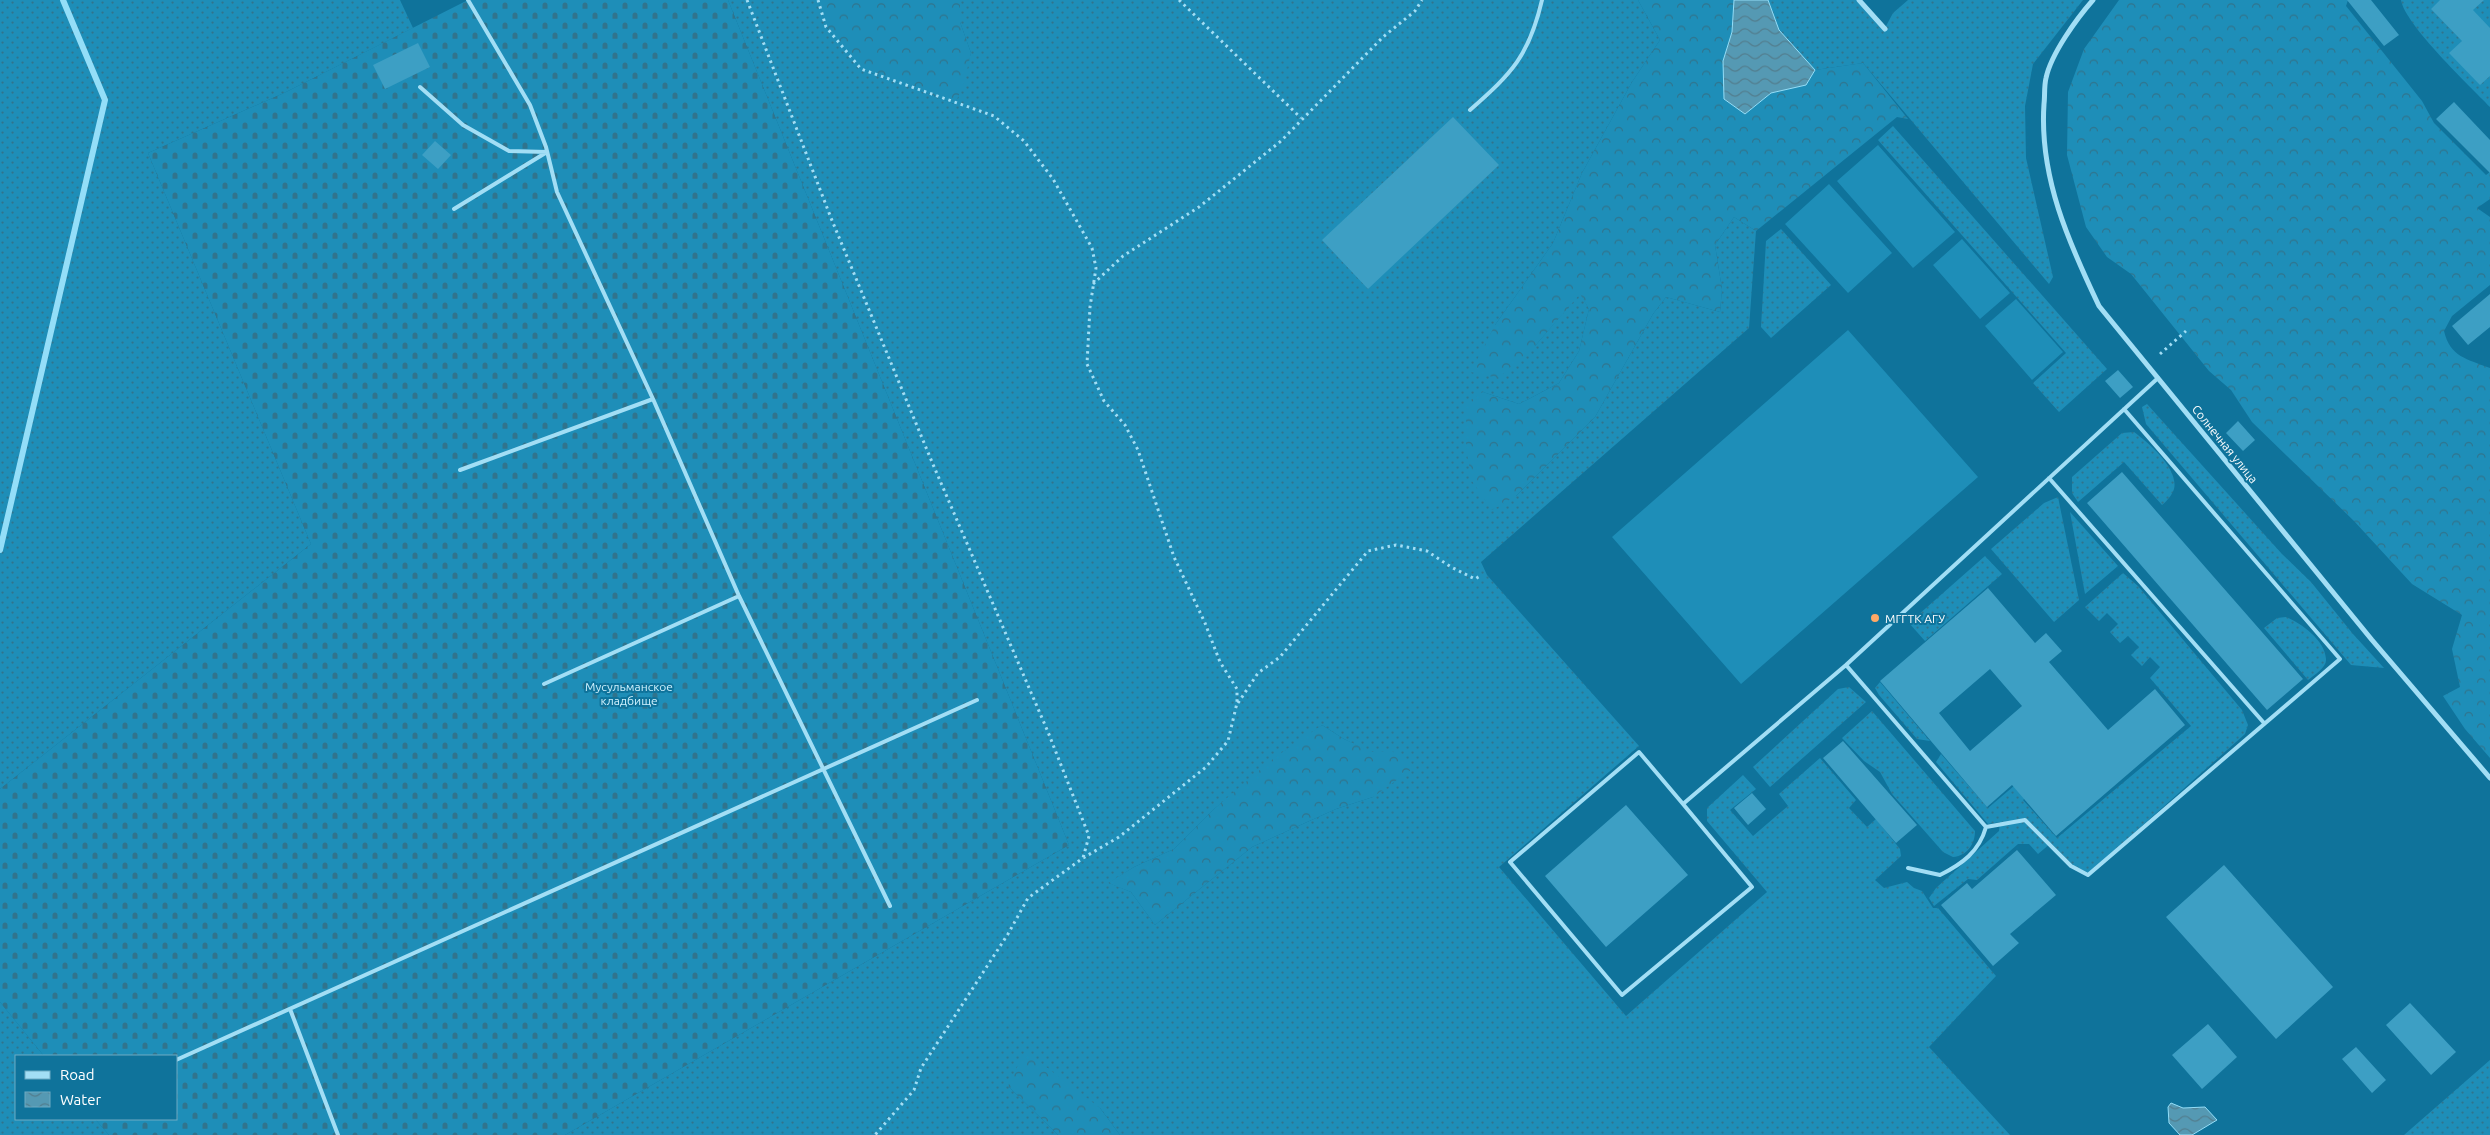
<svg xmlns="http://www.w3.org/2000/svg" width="2490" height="1135" viewBox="0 0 2490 1135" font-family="Ubuntu,sans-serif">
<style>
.grass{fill:url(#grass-dots);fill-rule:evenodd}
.forest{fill:url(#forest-crowns)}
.cemetery{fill:url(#cemetery-stones)}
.pitch{fill:#1e8eb8}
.water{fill:url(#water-waves);stroke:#94def8}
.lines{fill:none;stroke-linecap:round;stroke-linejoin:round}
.stream{stroke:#94def8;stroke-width:6}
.building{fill:#3d9fc4;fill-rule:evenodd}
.path{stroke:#a2def5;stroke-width:3;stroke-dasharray:2.5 4;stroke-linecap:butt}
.service{stroke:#a2def5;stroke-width:4}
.minor{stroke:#a2def5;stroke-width:5}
.poi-dot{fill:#ffa966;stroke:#0f739b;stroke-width:2}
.labels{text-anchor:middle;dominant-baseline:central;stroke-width:4;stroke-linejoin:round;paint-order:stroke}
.street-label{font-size:12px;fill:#fff;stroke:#0f739b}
.poi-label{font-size:12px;fill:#fff;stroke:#0f739b;text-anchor:start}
.park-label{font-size:12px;fill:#d0f2fe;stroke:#0f739b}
</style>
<defs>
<pattern id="grass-dots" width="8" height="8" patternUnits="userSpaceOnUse" patternTransform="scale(1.25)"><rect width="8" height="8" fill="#1e8eb8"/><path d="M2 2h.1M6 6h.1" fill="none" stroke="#30748d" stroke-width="1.8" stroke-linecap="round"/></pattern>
<pattern id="forest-crowns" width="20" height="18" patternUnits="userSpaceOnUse" patternTransform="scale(1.25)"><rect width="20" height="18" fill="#1e8eb8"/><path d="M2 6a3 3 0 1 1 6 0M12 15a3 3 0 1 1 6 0" fill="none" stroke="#30748d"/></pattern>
<pattern id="cemetery-stones" width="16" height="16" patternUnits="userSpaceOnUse" patternTransform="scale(1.25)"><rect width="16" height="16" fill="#1e8eb8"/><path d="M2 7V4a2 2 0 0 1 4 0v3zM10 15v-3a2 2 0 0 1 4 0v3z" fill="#30748d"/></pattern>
<pattern id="water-waves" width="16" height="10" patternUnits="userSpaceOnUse" patternTransform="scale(1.25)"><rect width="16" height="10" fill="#5599b3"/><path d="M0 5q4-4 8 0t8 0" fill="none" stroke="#527e8f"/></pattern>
</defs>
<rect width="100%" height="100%" fill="#0f739b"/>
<path class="grass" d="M0,0H400L413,28L284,93L148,153L311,544L0,789Z
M728,0H818L826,27L861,69L955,104L971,53L960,22V0H1638L1660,40L1632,82L1582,173L1553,243L1495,325L1535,346L1580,293L1589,309L1579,351L1559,383L1519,404L1483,392L1516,496L1595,417L1653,314L1666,297L1720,312L1722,289L1715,245L1734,217L1756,231L1749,328L1481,562L1487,575L1639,746L1499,867L1626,1016L1767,892L1707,821V808L1743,775L1756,789L1730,810L1753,836L1788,806L1779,794L1820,758L1856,800L1849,808L1867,827L1876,819L1900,849L1901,856L1875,880L1884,888L1907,882L1914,888L1922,891L1933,908H1938L1996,976L1929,1047L2010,1135H1120L1100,1108L1008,1086L1058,1135H565L1069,845ZM1322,725L1344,739L1372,753L1392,752L1373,797L1336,809L1252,847L1155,925L1131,892L1109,883L1134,867L1174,849L1214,809Z
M1768,0H1859L1885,28L1893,13L1908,0H2083L2033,64L2025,106L2026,158L2053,277L2049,284L1863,63L1815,70L1779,30Z
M2401,0H2490V107C2470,86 2405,25 2401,0Z
M1893,126L2107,369L2059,412L2033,383L2066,353L1878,140Z
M1781,229L1831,285L1771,338L1761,327L1766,241Z
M2147,404L2282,554L2311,582L2353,634L2384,668L2351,665L2146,424L2142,407Z
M2134,432C2149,443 2179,469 2174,489C2172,495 2167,501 2162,505L2124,462L2078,502L2072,493V477L2122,433Z
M2058,497L2079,600L2054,622L1991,549L2044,503Z
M2070,512L2118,566L2085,594Z
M1985,556L2002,574L1925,641L1909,623Z
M2123,573L2138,586L2242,710L2248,725L2245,734L2089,873L2074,866L2051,843L2038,854L2029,844H2018L1977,880L1968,879L1934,906L1929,898L1936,888L1999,831L2000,822L1988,824L1936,762L1941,754L1988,808L2068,740L2079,753L2023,800L2057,838L2191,726L2150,678L2160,667L2150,657L2142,666L2131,655L2139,647L2128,636L2120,643L2110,632L2118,624L2107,613L2099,621L2085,607Z
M2286,617C2301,623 2325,640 2326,659C2327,667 2314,675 2308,680L2264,628L2277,618Z
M1880,682L1930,741L1917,739L1879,695L1875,688Z
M1849,687L1866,702L1770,787L1753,767L1838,689Z
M1872,711L1975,831C1975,844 1967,856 1953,857L1943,852L1892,794L1880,772L1864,761L1842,738Z
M0,1002L44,1056H16V1119H95L109,1135H0Z
M2490,1060V1135H2404Z"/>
<path class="forest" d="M818,0H960V22L971,53L964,83L955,104L861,69L826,27Z
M1638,0H1734L1732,32L1723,61L1745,114L1771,93L1806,85L1815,70L1863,63L1908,119L1897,117L1756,231L1734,217L1715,245L1722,289L1720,312L1666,297L1653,314L1595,417L1516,496L1492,510L1472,481L1466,448V403L1483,392L1519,404L1559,383L1579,351L1589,309L1580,294L1535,346L1498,378L1471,372L1495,325L1553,243L1582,173L1632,82L1660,40Z
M2119,0H2348L2346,6L2422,101L2434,123L2486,175L2490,172V199L2477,208L2490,217V285L2452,316L2444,331C2450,357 2467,359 2490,368V758L2465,729L2443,696L2460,687L2452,649L2462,615L2412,584L2354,521L2252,422L2231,390L2209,371L2131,274L2107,257L2086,227L2067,155L2068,92L2084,49Z
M1322,725L1344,739L1372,752L1392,751L1415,767L1373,797L1336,809L1252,847L1155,925L1131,892L1108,883L1134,867L1174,849L1214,809L1274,758Z
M1025,1051L1100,1108L1120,1135H1058L1008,1086Z"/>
<path class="cemetery" d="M468,0H728L1069,845L565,1135H109L95,1119H176V1056H44L0,1002V789L311,544L148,153L284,93Z"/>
<path class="pitch" d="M1878,145L1955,232L1913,268L1837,181Z
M1829,184L1892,253L1848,293L1785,224Z
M1962,239L2010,293L1980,319L1933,265Z
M2016,299L2063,352L2032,380L1985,326Z
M1848,330L1978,477L1741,684L1612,537Z"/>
<path class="water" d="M1734,0H1768L1779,30L1815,70L1806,85L1771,93L1745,114L1724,99L1723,61L1732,32Z
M2171,1103L2183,1108L2205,1107L2217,1120L2192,1135H2180L2169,1123L2168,1107Z"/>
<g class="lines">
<path class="stream" d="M0,550L105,100L63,0"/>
</g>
<path class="building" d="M2347,0H2371L2399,35L2384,46Z
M2440,0H2484L2473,10L2490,28V76L2480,85L2449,53L2462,41L2431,9Z
M418,43L430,67L385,89L373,65Z
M2454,102L2490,140V173L2436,119Z
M1453,117L1499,165L1368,289L1322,240Z
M435,141L451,155L438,169L422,155Z
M2490,294V327L2468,345L2452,326Z
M2118,370L2133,387L2120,398L2105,381Z
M2238,421L2255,440L2243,451L2226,433Z
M2122,472L2303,679L2267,710L2087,503Z
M1988,588L2035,643L2046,633L2062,651L2049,662L2108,730L2155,689L2185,725L2056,836L2012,785L1987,807L1880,681ZM1990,669L2022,706L1970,751L1939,713Z
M1843,741L1917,825L1896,843L1823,758Z
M1752,793L1766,809L1748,825L1734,808Z
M1626,805L1688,875L1606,947L1545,876Z
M2017,850L2056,895L2010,934L2019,943L1993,966L1941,905L1967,883L1972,889Z
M2224,865L2333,987L2276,1039L2166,917Z
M2410,1003L2456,1052L2431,1075L2386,1025Z
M2208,1024L2237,1057L2202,1089L2172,1055Z
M2356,1047L2386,1080L2372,1093L2342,1059Z"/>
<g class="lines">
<path class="path" d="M747,0L831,218L932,462L1048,732L1089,836L1083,858
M818,0L826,27L861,69L994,116L1024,141L1053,179L1092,248L1096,268L1090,307L1087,364L1104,401L1125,425L1138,450L1174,557L1205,623L1220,662L1237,689V703L1228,741L1206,767L1119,837L1083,858L1028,898L1008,934L921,1068L914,1090L875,1135
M1179,0L1301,118
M1093,284L1123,256L1199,207L1281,141L1383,37L1415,11L1422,0
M2160,354L2186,331
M1238,703L1258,673L1280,657L1368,551L1396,545L1427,551L1451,567L1475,579L1480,576"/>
<path class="service" d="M468,0L530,105L546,147L557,192L653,399L739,596L890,906
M420,87L463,125L509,151L547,152
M1470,110C1512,73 1529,56 1542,0
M454,209L547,152
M460,470L653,399
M2049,478L2264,723
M1846,665L1986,827C1979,852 1962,864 1940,875L1908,868
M544,684L739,596
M1683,804L1752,887L1622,995L1510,862L1639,752L1683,804L1846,665L2158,378
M1986,827L2025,820L2071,866L2088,875L2340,659L2124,409
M290,1009L338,1135
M176,1060L977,700"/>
<path class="minor" d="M1859,0L1885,29
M2093,0C2077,18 2051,54 2046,78C2044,86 2045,96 2044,104C2039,177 2069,243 2099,306L2372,640L2490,778"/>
</g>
<circle class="poi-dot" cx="1875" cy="618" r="5"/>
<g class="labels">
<g class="street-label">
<text transform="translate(2225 444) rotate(51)">Солнечная улица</text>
</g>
<g class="poi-label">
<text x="1885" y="618">МГГТК АГУ</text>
</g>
<g class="park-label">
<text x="629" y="686">Мусульманское<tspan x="629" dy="14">кладбище</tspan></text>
</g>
</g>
<rect x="15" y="1055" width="162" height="65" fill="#0f739b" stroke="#6fabc3"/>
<rect x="25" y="1071" width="25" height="8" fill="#a2def5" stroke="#6fabc3"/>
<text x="60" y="1080" font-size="15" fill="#ffffff">Road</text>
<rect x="25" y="1092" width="25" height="15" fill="url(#water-waves)" stroke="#6fabc3"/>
<text x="60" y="1105" font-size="15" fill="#ffffff">Water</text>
</svg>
